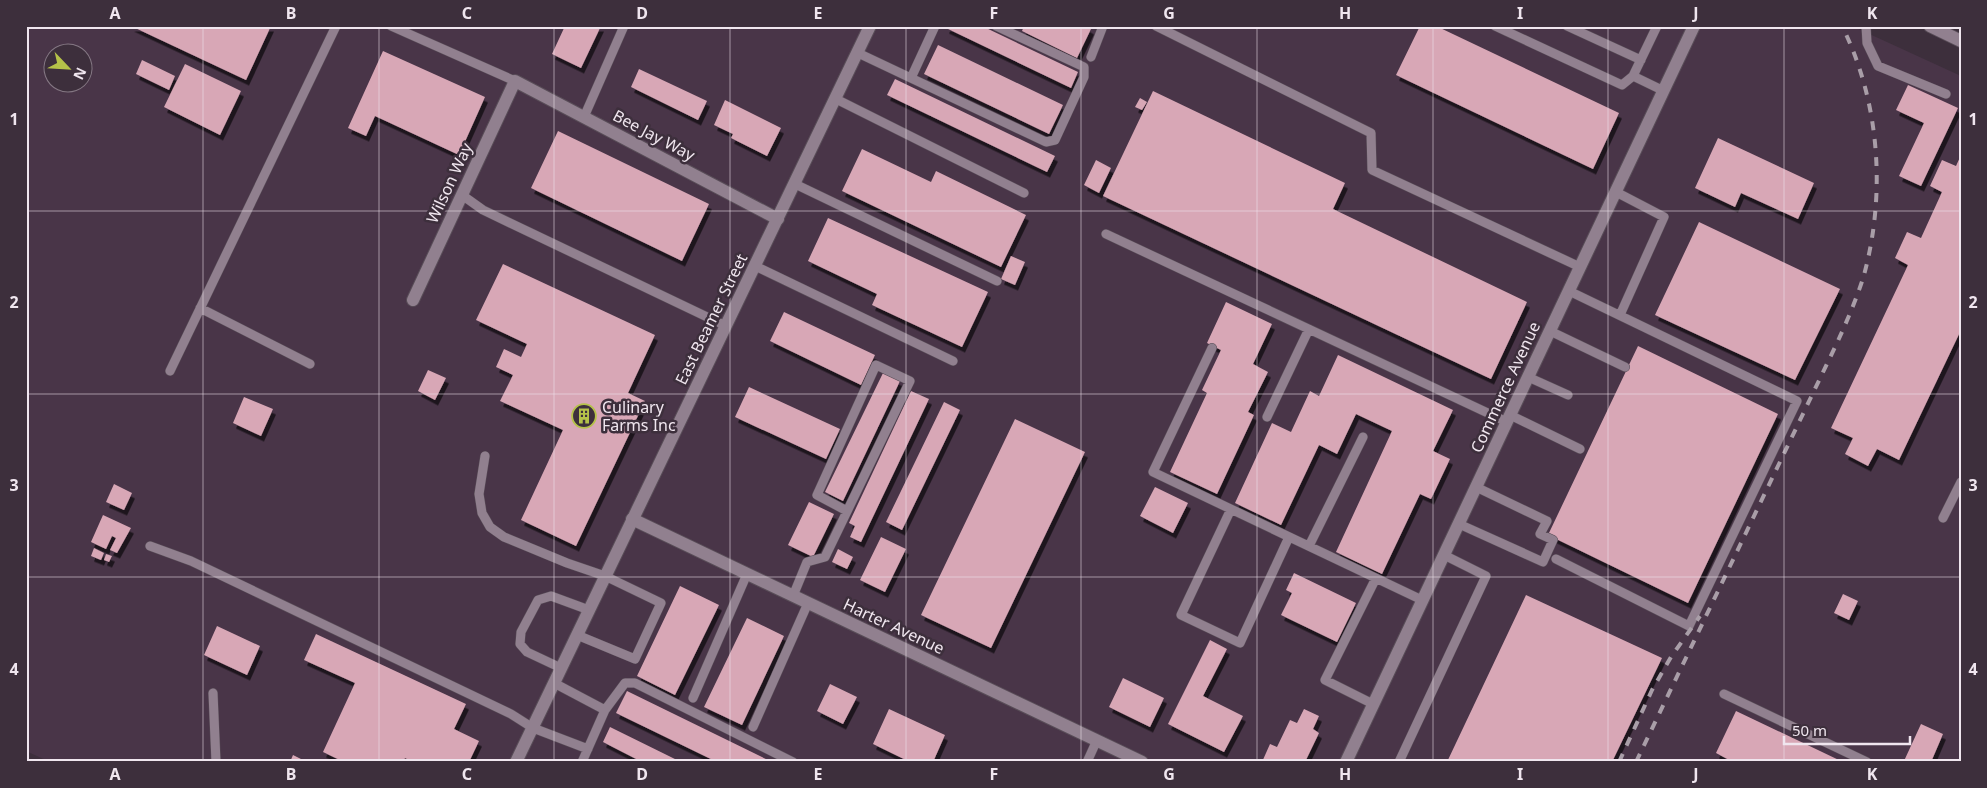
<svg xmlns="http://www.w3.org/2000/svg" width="1987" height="788" viewBox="0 0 1987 788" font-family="'Noto Sans',sans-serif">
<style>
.built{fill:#493548;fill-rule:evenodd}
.building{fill:#d8a7b6;filter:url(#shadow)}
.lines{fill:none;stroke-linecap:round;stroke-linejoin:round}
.service-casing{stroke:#594d58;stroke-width:10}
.minor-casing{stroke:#594d58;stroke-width:14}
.tertiary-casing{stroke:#594d58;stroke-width:14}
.secondary-casing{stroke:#594d58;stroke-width:14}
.service{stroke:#91808f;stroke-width:9}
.minor{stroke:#91808f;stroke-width:12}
.tertiary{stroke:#91808f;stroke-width:12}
.secondary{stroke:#91808f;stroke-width:12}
.rail{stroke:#a99ea8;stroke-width:4;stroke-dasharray:9 9;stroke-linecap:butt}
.grid{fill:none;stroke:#f0e6ef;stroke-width:1;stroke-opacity:0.55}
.labels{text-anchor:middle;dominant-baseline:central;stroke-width:5;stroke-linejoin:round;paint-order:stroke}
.street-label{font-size:16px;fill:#f0e6ef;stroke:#3d2f3c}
.poi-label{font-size:16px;fill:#f0e6ef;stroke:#3d2f3c;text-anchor:start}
.neatline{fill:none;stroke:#f0e6ef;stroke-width:2}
.grid-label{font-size:16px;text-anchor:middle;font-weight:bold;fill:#f0e6ef}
</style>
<defs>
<filter id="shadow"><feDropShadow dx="3" dy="5.5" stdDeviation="0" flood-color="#0009"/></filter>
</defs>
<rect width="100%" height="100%" fill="#3d2f3c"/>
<path class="built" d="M26,26H1852L1961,76V762H50L26,751ZM52,52H82V82H52Z"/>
<path class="building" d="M131,26H271L246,80Z
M565,26H601L581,68L552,54Z
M947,26H982L1078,72L1071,88L946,28Z
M1024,26H1086L1091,29L1077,58L1022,31Z
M1420,26H1436L1619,113L1593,169L1396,75Z
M938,45L1063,105L1049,134L924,74Z
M383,51L485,97L459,155L375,116L366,136L348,128Z
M142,60L175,76L169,90L136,74Z
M185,64L241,91L220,135L164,107Z
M639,69L707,101L698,120L631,87Z
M895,79L1055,156L1047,172L887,95Z
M1908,85L1958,108L1921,186L1899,176L1924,123L1896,110Z
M1153,91L1345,183L1333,209L1527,302L1491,379L1103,196Z
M1140,98L1147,102L1142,110L1135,107Z
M725,100L781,128L767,156L731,138L733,134L714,125Z
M558,131L709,204L682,261L531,188Z
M1718,138L1814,183L1798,219L1741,193L1735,207L1695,188Z
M862,149L931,182L936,171L1026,215L1001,267L842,191Z
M1961,155V330L1899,460L1877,449L1868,466L1845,454L1853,438L1831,428L1908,265L1895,258L1907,232L1921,238L1942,192L1930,186L1942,160L1956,166Z
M1096,160L1111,168L1099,193L1084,185Z
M828,218L988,292L962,347L872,305L877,294L808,261Z
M1699,222L1840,289L1795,380L1655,315Z
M1011,256L1025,262L1015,285L1001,279Z
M503,264L655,335L628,393L645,401L576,546L521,520L563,430L500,401L513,375L496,367L504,349L521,357L527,344L476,320Z
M1226,302L1272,324L1253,364L1268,372L1248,412L1254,415L1217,494L1170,472L1207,393L1202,390L1221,350L1207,343Z
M784,312L875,355L861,385L770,341Z
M1638,346L1778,414L1688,603L1548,535Z
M1338,355L1453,410L1433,451L1450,459L1431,499L1420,494L1382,574L1336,552L1392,431L1356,414L1337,454L1319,445L1281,525L1235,503L1272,423L1291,432L1310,391L1319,396Z
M428,370L446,378L435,400L418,391Z
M883,373L900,381L843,501L825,492Z
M749,387L840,429L826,459L735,417Z
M911,391L929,399L861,542L850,537L855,526L849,523Z
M244,397L273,409L261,436L233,423Z
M944,402L960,410L902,530L886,522Z
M1015,419L1085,452L991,648L921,615Z
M114,484L132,493L124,510L106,502Z
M1155,487L1188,503L1173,533L1140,516Z
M809,502L834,514L813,557L788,545Z
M103,515L131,528L117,553L110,550L116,538L112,536L106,549L91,542Z
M881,537L906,549L885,592L860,580Z
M94,548L104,553L101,560L91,556Z
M838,549L853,557L847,569L832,562Z
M106,554L112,556L109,562L104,560Z
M1294,573L1356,603L1337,642L1281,615L1292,593L1286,590Z
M680,586L719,605L675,695L637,676Z
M1843,594L1858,601L1849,620L1834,613Z
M1526,595L1662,658L1612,762H1447Z
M747,618L784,636L742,725L704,707Z
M217,626L260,646L247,675L204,655Z
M316,634L466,704L454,729L479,741L469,762H413L405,758L403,762H344L323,752L355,683L304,660Z
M1210,640L1227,649L1203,696L1243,716L1224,752L1168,724Z
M1123,678L1164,698L1150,727L1109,707Z
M830,684L857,697L843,724L817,711Z
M627,691L772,762H717L616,713Z
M889,709L945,735L933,762H910L873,744Z
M1304,709L1319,716L1313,729L1319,733L1305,762H1262L1270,744L1277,747L1290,720L1297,723Z
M1736,711L1843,762H1733L1716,753Z
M1921,724L1943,734L1931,762H1907L1904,761Z
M610,727L681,762H642L603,742Z
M293,755L307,762H290Z"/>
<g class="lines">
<g class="service-casing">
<path id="service" d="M391,26L515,81
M1156,26L1371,133L1372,170L1580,267
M1495,26L1622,85L1633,76
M1567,26L1641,60
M1657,26L1633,76L1664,91
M1866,26L1867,43L1878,66L1946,94
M858,53L1046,142L1055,140L1084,77V67L996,26
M1091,57L1103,26
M911,78L935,26
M836,99L1024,193
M584,117L624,26
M795,184L997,281
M1616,192L1664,217L1620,315
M462,195L483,210L726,326
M1106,234L1507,422
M755,266L953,361
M200,308L310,364
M1550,331L1625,367
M1212,348L1153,472L1422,600
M170,371L336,26
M1528,377L1568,395
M1510,415L1580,449
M1267,417L1309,329
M485,456L479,494L482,513L490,527L504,537L567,563L605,576L661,603L635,659L577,635
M1231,509L1181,615L1240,643L1289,537
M1943,518L1961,482
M1459,524L1543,562L1553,540L1540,534L1547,521L1476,487
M150,546L191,561L511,714L533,728L588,749
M1309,546L1363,437
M1556,559L1689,626L1797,401L1569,291
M793,596L807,562L825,557L910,381L876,365L817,495L847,511
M561,668L527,652L520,644L521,632L538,600L551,596L589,610
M554,683L605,710
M213,693L216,762
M1724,694L1867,762
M693,698L747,574
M1373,704L1325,680L1376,578
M753,727L808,603
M582,762L605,710L625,683H635L793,762
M1087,762L1097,740
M1399,762L1486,576L1444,555"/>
</g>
<g class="minor-casing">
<path id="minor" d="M413,300L515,81L778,219
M632,519L1142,762
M1346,762L1694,26"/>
</g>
<g class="tertiary-casing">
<path id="tertiary" d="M516,762L870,26"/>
</g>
<g class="secondary-casing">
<path id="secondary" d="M1930,26L1961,41"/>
</g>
<use href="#service" class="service"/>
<use href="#minor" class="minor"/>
<use href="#tertiary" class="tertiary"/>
<use href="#secondary" class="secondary"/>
<path class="rail" d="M1619,762L1652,690L1671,657L1700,616
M1636,762L1837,343C1847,321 1857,298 1864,275C1886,194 1880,102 1842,26"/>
</g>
<path class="grid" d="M203,26V762M379,26V762M554,26V762M730,26V762M906,26V762M1081,26V762M1257,26V762M1433,26V762M1608,26V762M1784,26V762M26,211H1961M26,394H1961M26,577H1961"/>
<defs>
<g id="building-ring" transform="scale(1.25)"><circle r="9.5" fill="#3d2f3c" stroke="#b5c249" stroke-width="1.5"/><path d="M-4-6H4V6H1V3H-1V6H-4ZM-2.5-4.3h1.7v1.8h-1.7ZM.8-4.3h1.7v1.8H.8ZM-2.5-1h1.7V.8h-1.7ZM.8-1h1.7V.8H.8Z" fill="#b5c249"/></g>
</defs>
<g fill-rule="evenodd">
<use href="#building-ring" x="584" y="416"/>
</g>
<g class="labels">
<g class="street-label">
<text transform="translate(654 135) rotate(28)">Bee Jay Way</text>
<text transform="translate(449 183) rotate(-65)">Wilson Way</text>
<text transform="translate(711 319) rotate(-64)">East Beamer Street</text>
<text transform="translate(1505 387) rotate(-65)">Commerce Avenue</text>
<text transform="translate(894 626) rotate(25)">Harter Avenue</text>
</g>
<g class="poi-label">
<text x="602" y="407">Culinary<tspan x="602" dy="18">Farms Inc</tspan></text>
</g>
</g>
<rect width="1987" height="788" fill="none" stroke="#3d2f3c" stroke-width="55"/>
<g transform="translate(68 68) rotate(115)"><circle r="24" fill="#3d2f3c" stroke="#857884"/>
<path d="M0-4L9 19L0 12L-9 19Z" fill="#b5c249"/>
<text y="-8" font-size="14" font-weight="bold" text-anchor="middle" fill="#f0e6ef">N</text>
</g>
<path d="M1784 736v8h126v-8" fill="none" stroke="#f0e6ef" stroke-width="2.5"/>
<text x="1792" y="736" font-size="15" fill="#f0e6ef" stroke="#3d2f3c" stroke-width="4" paint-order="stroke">50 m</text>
<rect x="28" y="28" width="1932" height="732" class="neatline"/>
<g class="grid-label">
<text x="115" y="19">A</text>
<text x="291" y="19">B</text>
<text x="467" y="19">C</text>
<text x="642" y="19">D</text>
<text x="818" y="19">E</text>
<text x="994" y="19">F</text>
<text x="1169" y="19">G</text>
<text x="1345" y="19">H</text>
<text x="1520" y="19">I</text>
<text x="1696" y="19">J</text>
<text x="1872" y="19">K</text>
<text x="14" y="125">1</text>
<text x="1973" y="125">1</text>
<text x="14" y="308">2</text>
<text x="1973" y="308">2</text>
<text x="14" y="491">3</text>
<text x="1973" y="491">3</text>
<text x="14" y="675">4</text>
<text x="1973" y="675">4</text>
<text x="115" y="780">A</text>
<text x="291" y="780">B</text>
<text x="467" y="780">C</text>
<text x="642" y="780">D</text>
<text x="818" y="780">E</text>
<text x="994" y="780">F</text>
<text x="1169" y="780">G</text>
<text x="1345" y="780">H</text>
<text x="1520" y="780">I</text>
<text x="1696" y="780">J</text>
<text x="1872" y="780">K</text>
</g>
</svg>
